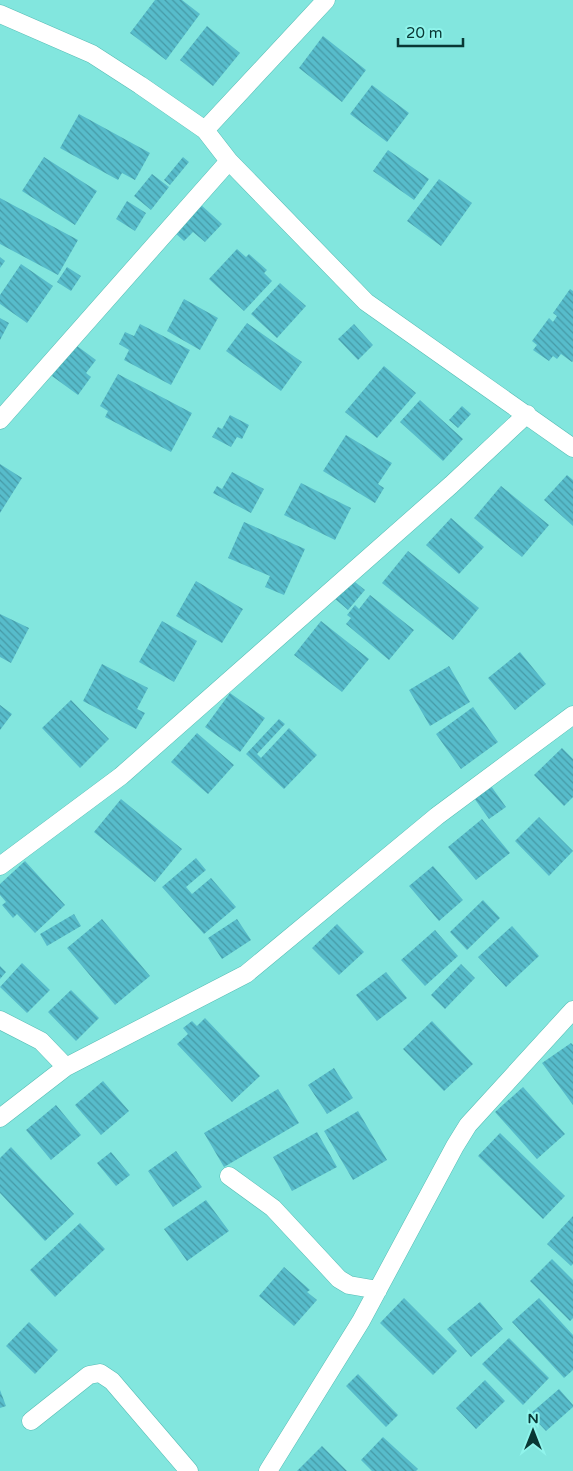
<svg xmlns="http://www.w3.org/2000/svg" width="573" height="1471" viewBox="0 0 573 1471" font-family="'Varela Round',sans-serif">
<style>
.building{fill:url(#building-back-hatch)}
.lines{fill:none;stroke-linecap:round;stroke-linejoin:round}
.minor-casing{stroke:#57bdb5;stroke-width:19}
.minor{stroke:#fff;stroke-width:18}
</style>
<defs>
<pattern id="building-back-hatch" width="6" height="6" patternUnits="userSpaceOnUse" patternTransform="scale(1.25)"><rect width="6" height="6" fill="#57bccb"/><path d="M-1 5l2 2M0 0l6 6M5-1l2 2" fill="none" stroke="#469aa6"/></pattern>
</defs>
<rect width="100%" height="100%" fill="#82e6de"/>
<path class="building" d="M155,0H182L200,14L166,60L130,33Z
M207,26L240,53L213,86L180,60Z
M323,36L366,70L342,102L299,68Z
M372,85L409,113L387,142L350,114Z
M79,114L150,153L135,180L122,173L118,180L60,148Z
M388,150L429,179L414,200L373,171Z
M44,157L97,191L75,225L22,191Z
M183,157L189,162L170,185L164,180Z
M152,174L169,187L151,210L134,196Z
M439,179L472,203L441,246L407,221Z
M0,198L78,240L58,275L0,244Z
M127,201L146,213L135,231L116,219Z
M200,204L222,224L205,242L193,232L184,241L174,232Z
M237,249L246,257L249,254L267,270L264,273L272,281L244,311L209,279Z
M0,257L5,261L0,268Z
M21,264L53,286L27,323L0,304V295Z
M67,267L81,276L71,291L57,282Z
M280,283L306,306L277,338L251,314Z
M570,289L573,291V361L572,362L561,354L557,359L553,356L549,361L533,350L537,345L532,341L549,318L553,322L557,316L553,313Z
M184,299L218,318L200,350L167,331Z
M0,318L9,323L0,340Z
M247,323L302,362L281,391L226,351Z
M140,324L190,350L171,385L124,360L129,350L119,344L125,332L134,336Z
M354,324L373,345L358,360L338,339Z
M73,343L96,360L86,373L91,377L78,395L52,376Z
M384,366L416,393L377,438L345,412Z
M118,374L192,413L171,452L105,417L108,411L100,406Z
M420,400L463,439L443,461L400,422Z
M462,406L471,414L458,428L449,420Z
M230,415L249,425L242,439L237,437L231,447L212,437L218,427L222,429Z
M346,435L392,463L378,484L384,488L375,503L323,471Z
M0,464L22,478L0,513Z
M232,472L264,489L251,513L213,493L217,486L222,489Z
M567,475L573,480V526L544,500Z
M301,483L351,508L335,540L284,515Z
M501,486L549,525L522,557L474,518Z
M451,518L484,547L459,574L426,545Z
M244,522L305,549L284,595L265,587L270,576L228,558Z
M408,551L479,608L453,640L382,583Z
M350,578L365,590L348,610L333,597Z
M196,581L243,609L222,643L176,616Z
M370,595L414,630L389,660L346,624L351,618L347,615L355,605L359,609Z
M0,614L29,628L11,663L0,657Z
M162,621L197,641L174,682L139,662Z
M321,621L369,659L342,692L294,655Z
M520,652L546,684L515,710L488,678Z
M102,664L148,688L137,709L145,713L136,729L83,701Z
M449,666L470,702L430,726L409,690Z
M230,693L265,718L240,752L205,727Z
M71,700L109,739L80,768L42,728Z
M0,705L12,714L0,730Z
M473,707L498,742L461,769L436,734Z
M279,719L285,724L257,754L261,758L289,728L317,755L284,789L246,754Z
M197,733L234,765L208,794L171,762Z
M562,748L573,759V797L564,806L534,775Z
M491,786L506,807L489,819L474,798Z
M121,799L182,849L155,882L94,832Z
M539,817L573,851L549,876L515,841Z
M482,819L510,853L476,880L448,847Z
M196,858L206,870L186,887L192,894L211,878L236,907L204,934L162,887Z
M25,861L65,905L35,933L17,914L13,918L2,905L6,902L0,895V884Z
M433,866L463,900L439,921L409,886Z
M483,900L500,918L467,950L450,932Z
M74,914L81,926L47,946L40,934Z
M102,919L150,976L115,1005L67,948Z
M237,919L251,940L222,959L208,938Z
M337,924L364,952L339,975L312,948Z
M512,926L539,956L506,987L478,957Z
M435,930L458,956L425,986L401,960Z
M22,963L50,990L27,1013L0,987Z
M461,964L475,978L445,1009L431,995Z
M0,966L6,972L0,979Z
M386,972L407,998L377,1021L356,995Z
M71,990L99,1018L76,1041L48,1012Z
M205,1018L260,1076L232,1102L177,1044L188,1034L183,1028L192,1021L197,1026Z
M432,1021L473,1064L444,1091L403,1049Z
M571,1043L573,1045V1105L542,1063Z
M334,1068L353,1098L327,1114L308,1085Z
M103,1081L129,1111L101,1135L75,1105Z
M523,1087L565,1134L537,1159L495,1112Z
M278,1089L299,1123L224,1167L204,1133Z
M56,1105L81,1135L51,1160L26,1130Z
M358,1111L387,1160L353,1180L324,1131Z
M317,1132L337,1167L292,1191L273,1157Z
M500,1133L565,1196L543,1219L478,1156Z
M11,1147L74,1214L45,1241L0,1193V1158Z
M176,1151L202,1187L173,1207L148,1171Z
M111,1152L130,1175L116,1186L97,1163Z
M206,1200L229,1231L187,1261L164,1229Z
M573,1216V1264L571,1266L547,1244Z
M80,1223L105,1249L55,1297L30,1270Z
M552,1259L573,1280V1318L570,1321L530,1281Z
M284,1267L310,1290L307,1292L317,1300L294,1326L259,1296Z
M404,1298L457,1351L433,1375L380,1323Z
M539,1298L573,1335V1370L564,1378L512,1322Z
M480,1302L503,1329L471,1357L447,1329Z
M29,1322L58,1350L35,1374L6,1346Z
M509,1338L549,1378L523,1405L482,1364Z
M358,1374L398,1415L386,1427L346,1386Z
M485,1380L505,1401L476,1429L456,1408Z
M559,1389L573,1405V1407L546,1431L530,1414Z
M0,1390L6,1406L0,1408Z
M383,1437L418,1469L416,1471H372L361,1460Z
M322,1446L347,1471H297Z"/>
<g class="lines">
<g class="minor-casing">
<path id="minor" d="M0,14L92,54L140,85L205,130L229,161L366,302L573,448
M205,130L326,0
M0,420L229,161
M0,866L121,776L451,485L527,414
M0,1020L41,1041L66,1067
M0,1118L66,1067L246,974L437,816L573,715
M229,1176L273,1208L339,1279L349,1285L378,1290
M31,1421L89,1375L100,1373L112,1381L189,1471
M268,1471L361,1321L455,1146L468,1125L573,1010"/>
</g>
<use href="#minor" class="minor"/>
</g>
<g transform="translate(533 1431)" stroke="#8ff4eb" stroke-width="4" paint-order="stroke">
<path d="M0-4L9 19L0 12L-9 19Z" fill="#093734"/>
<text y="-8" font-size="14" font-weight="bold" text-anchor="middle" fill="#093734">N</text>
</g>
<path d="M398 38v8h65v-8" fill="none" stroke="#093734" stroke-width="2.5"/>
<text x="406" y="38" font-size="15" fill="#093734" stroke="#8ff4eb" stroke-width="4" paint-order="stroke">20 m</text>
</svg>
